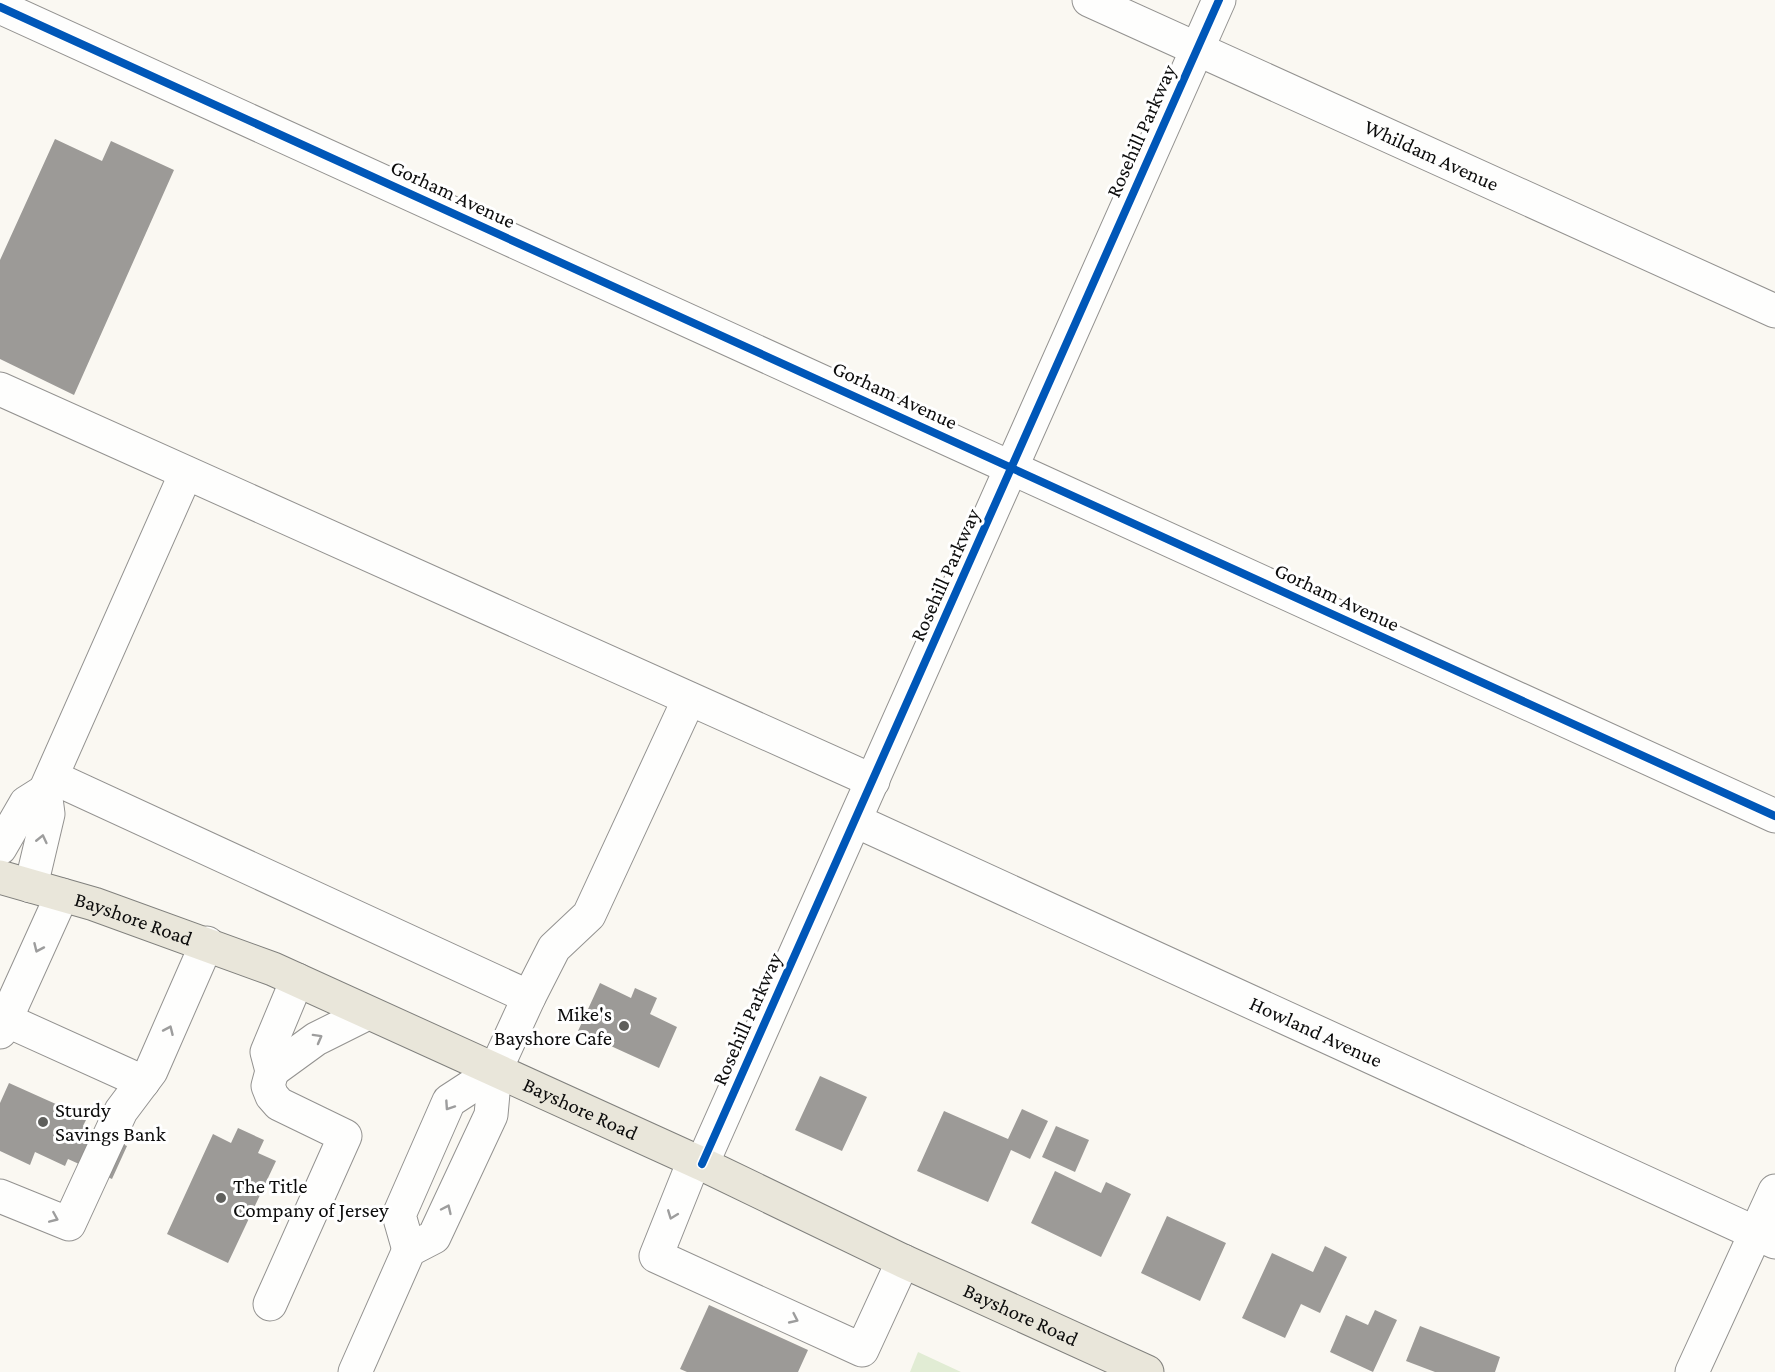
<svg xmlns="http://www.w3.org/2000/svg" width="1775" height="1372" viewBox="0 0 1775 1372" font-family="'Crimson Pro',serif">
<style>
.green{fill:#e1ecd4}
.building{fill:#9c9a97}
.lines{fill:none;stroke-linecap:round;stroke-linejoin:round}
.minor-casing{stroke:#939290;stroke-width:35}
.major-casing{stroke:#80807d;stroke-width:35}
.minor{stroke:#fefefd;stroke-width:33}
.major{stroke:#e9e6da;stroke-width:33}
.cycleway-casing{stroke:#fff;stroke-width:11}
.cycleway{stroke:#0057b8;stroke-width:8}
.oneway{stroke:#9d9d9d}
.poi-dot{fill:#5f5f5c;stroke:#fff;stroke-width:2}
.labels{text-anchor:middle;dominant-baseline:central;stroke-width:6;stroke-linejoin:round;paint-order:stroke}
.street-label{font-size:21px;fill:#0c0c0c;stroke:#fff}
.poi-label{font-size:21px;fill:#0c0c0c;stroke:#fff;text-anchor:start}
</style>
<rect width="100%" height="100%" fill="#faf8f2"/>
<path class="green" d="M918,1352L961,1372H910Z"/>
<path class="building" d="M55,139L102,161L111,141L174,170L74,395L0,359V260Z
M600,983L631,998L635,988L657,998L650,1014L677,1027L659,1068L578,1031Z
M820,1076L867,1097L842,1151L795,1130Z
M9,1083L87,1118L83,1126L127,1146L112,1179L68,1159L65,1166L35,1152L30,1165L0,1151V1103Z
M1022,1109L1048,1121L1030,1159L1011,1150L988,1202L917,1171L944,1111L1008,1139Z
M1056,1126L1089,1140L1075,1172L1042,1157Z
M238,1128L264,1140L258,1153L276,1161L228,1263L167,1234L213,1134L231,1143Z
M1055,1171L1101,1193L1106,1182L1131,1194L1101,1257L1031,1223Z
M1167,1216L1226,1243L1200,1301L1141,1273Z
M1325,1246L1347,1257L1320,1313L1301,1304L1285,1338L1242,1318L1272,1253L1313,1272Z
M709,1305L808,1350L798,1372H687L680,1369Z
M1375,1310L1397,1320L1373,1372L1330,1352L1346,1315L1368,1325Z
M1420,1326L1500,1357L1495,1372H1435L1406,1361Z"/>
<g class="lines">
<g class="minor-casing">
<g id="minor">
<path id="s1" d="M1089,0L1775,311"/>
<path d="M0,7L1775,816"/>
<path d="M0,389L873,781"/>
<path d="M52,777L529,997"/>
<path id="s2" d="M856,821L1775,1242"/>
<path d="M0,848L26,803L45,791"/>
<path d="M31,886L48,814L45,791L186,473"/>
<path d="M6,1020L143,1082"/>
<path d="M0,1032L62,895"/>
<path d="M272,1071L316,1039L368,1013"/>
<path d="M694,1161L656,1256L862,1350L903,1261"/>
<path d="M702,1164L1219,0"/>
<path d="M0,1196L69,1224L121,1111L151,1071L207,943"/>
<path d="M409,1250L399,1215L449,1101L495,1071"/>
<path d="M270,1304L345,1136L279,1104L272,1096L268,1086L272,1071L267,1052L297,980"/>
<path d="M355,1372L409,1250L434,1237L491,1115L495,1071L529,997L554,948L589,915L689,699"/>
<path d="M1692,1372L1775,1191"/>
</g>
</g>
<g class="major-casing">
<g id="major">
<path id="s3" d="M0,877L94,904L273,969L702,1164L903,1261L1147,1372"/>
</g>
</g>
<use href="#minor" class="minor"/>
<use href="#major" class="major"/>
<g class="cycleway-casing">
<path id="cycleway" d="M0,7L1775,816
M702,1164L1219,0"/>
</g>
<use href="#cycleway" class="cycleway"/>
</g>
<defs><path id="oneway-chevron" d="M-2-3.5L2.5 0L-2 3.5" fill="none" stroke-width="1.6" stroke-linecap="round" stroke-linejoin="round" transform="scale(1.5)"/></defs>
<g class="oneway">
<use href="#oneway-chevron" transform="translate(42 839) rotate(-77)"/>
<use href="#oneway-chevron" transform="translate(38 948) rotate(114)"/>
<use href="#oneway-chevron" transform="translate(169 1030) rotate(-66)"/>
<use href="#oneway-chevron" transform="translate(318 1038) rotate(-29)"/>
<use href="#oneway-chevron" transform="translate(449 1106) rotate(124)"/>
<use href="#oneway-chevron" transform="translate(447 1209) rotate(-65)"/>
<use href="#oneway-chevron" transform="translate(672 1215) rotate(111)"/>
<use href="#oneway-chevron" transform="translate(54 1218) rotate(23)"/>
<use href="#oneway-chevron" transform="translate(794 1319) rotate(25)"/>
</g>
<g class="poi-dot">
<circle cx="624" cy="1026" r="6"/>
<circle cx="43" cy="1122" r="6"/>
<circle cx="221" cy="1198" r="6"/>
</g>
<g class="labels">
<g class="street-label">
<text transform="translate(1141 131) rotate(-66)">Rosehill Parkway</text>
<text stroke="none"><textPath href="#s1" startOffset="376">Whildam Avenue</textPath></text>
<text transform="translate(453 194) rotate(25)">Gorham Avenue</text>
<text transform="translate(895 395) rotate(25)">Gorham Avenue</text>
<text transform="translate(945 575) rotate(-66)">Rosehill Parkway</text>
<text transform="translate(1337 597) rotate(25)">Gorham Avenue</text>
<text stroke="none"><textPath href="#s3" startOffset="140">Bayshore Road</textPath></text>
<text transform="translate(747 1019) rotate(-66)">Rosehill Parkway</text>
<text stroke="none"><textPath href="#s2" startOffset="506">Howland Avenue</textPath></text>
<text stroke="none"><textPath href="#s3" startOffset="626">Bayshore Road</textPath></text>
<text stroke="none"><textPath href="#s3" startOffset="1112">Bayshore Road</textPath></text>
</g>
<g class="poi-label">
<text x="612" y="1014" text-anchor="end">Mike's<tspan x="612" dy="24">Bayshore Cafe</tspan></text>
<text x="55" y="1110">Sturdy<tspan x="55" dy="24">Savings Bank</tspan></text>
<text x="233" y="1186">The Title<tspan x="233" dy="24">Company of Jersey</tspan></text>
</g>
</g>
</svg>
